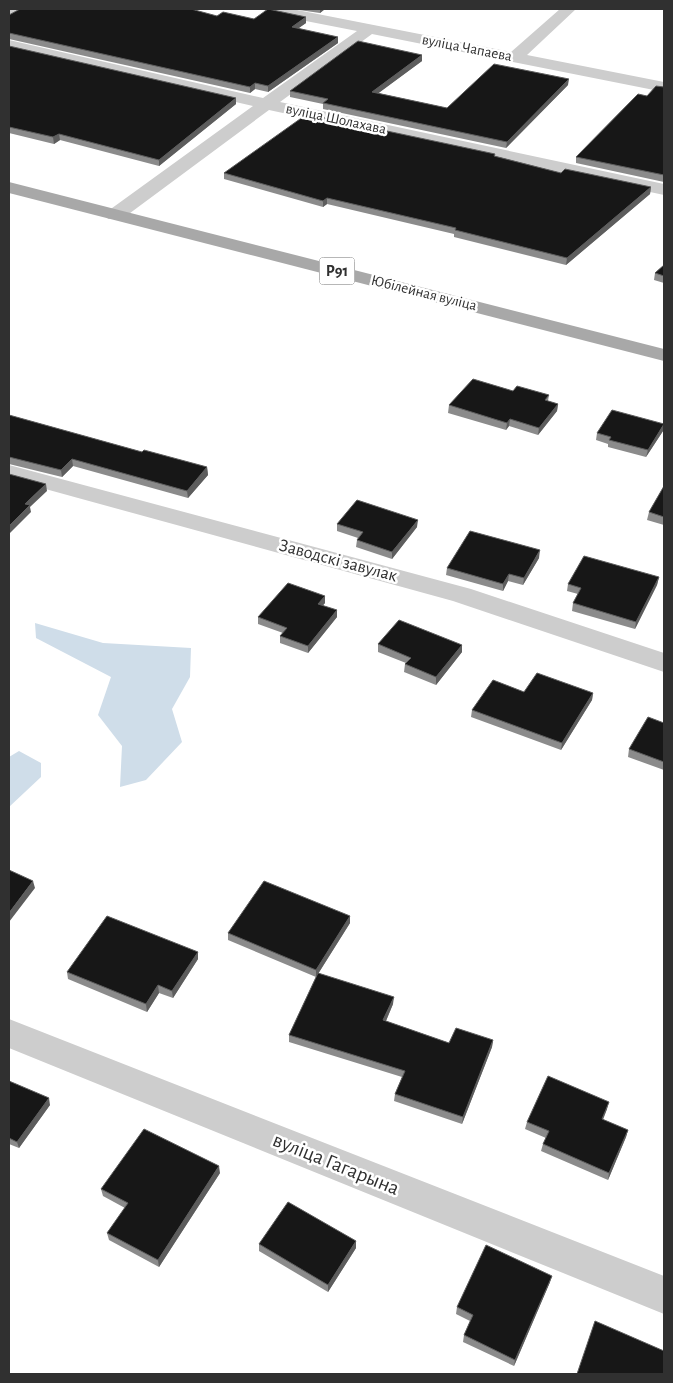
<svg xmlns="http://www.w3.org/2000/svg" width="673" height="1383" viewBox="0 0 673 1383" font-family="'Alegreya Sans',sans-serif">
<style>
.water{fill:#cfdde9}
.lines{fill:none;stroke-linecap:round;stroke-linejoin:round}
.street{fill:#cdcdcd;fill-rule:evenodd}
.primary{fill:#a8a8a8;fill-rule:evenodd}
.wall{fill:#8b8b8b}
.shaded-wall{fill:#5d5d5d}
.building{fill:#171717;stroke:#5d5d5d}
.labels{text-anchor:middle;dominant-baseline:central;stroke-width:5;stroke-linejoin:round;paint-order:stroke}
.far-street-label{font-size:15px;fill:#303030;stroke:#fff}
.shield{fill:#fff;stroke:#6e6e6e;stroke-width:1}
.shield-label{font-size:16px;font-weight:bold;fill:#303030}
.street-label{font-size:18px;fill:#303030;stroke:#fff}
.near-street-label{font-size:21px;fill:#303030;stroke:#fff}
</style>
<rect width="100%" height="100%" fill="#fff"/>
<path class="water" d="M35,623L103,643L191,648L190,677L172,709L182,742L146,780L120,787L122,746L98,715L111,677L36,638Z
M19,751L41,763V777L9,807V757Z"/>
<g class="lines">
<path class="street" d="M9,9H27L9,20Z
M262,9H292L511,52L560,9H576L527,55L664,82V92L372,34L280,102L664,184V195L269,110L122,219H108L106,215L108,211L253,106L9,50V40L263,98L357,31L270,14Z
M9,465L471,589L664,653V672L453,601L9,479Z
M9,1019L664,1276V1314L9,1048Z"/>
<path class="primary" d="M9,182L664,349V361L9,193Z"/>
</g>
<path class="wall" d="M292,9H325L320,13Z
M9,15L217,16L254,19L306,17V23L298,28L338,43L268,92L255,89L250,93L9,39Z
M9,46L236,104L159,166L60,140L54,144L9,133Z
M422,55V61L378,93L447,108L568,85L506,148L323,109V104L290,97V91Z
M664,87V182L576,163V157L647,96Z
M495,154V156L561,173L651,187L650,194L566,265L454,237V234L327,204L323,207L224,179V173Z
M664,265V283L654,280L655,273Z
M513,391L549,395L548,401L558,404L557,411L538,435L509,426L506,430L448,413L449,405Z
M9,415L142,452L207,467L208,475L188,498L73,466L62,477L9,464Z
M663,431L646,457L608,447V444L596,440L597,433Z
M664,486V525L647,520L649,512Z
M337,524L417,527L392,559L356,547L357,540L358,538L337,531Z
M539,558L523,585L508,581L503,591L446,575L447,568Z
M659,577L657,585L635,629L572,611L573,603L578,594L567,591L568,584Z
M325,596V603L323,605L337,617L308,653L280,643V636L283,633L258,624V617Z
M378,644L462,645V652L436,685L404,672L405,664L406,663L378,652Z
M524,692L593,693L592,700L561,750L471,717L472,710Z
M664,723V770L628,757L629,749Z
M350,916V923L318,974L393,1004L386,1021L449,1043L493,1040L492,1047L462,1124L394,1101L395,1094L402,1077L289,1042V1035L316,977L228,940V933Z
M198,952V959L173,998L159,993L147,1012L68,979L67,972Z
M9,1081L50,1105L19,1148L9,1144Z
M607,1109L603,1120L628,1130L626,1137L608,1180L541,1151L543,1144L546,1138L525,1129L527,1122Z
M220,1173L159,1267L109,1240L107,1233L125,1208L103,1196L101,1189Z
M356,1241V1248L328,1292L259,1251V1244Z
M550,1282L514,1366L463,1342L464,1335L470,1321L456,1314L457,1307Z"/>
<path class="shaded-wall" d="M320,9H325L320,13Z
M306,17V23L292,33V27Z
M338,37V43L268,92V86Z
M422,55V61L372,98V92Z
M569,79L568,85L506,148L507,142Z
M255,83V89L250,93V87Z
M236,98V104L159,166V160Z
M59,134L60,140L54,144L53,137Z
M651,187L650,194L566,265L567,258Z
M327,198V204L323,207V201Z
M558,404L557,411L538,435L539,428Z
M510,419L509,426L506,430L507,423Z
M664,424L663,431L646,457L648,450Z
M72,459L73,466L62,477L61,470Z
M207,467L208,475L188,498L187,491Z
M46,484L47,491L30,507L31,512L9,534V526L25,504Z
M418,520L417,527L392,559V552Z
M540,550L539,558L523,585L524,578Z
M509,574L508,581L503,591V584Z
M659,577L657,585L635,629L636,622Z
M325,596V603L318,611V604Z
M337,610V617L308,653V646Z
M462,645V652L436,685V677Z
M593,693L592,700L561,750L562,743Z
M33,881L35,888L9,922V913Z
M350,916V923L316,977V970Z
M198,952V959L173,998L172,991Z
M158,985L159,993L147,1012L146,1004Z
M394,997L393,1004L383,1028V1020Z
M493,1040L492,1047L462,1124L463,1117Z
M49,1098L50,1105L19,1148L17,1142Z
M609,1102L607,1109L600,1126L602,1119Z
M628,1130L626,1137L608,1180L609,1173Z
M219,1166L220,1173L159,1267L158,1260Z
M356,1241V1248L328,1292V1285Z
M552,1276L550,1282L514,1366L515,1360Z"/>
<path class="building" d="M20,9H191L217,16L223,12L254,19L268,9L306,17L292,27L338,37L268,86L255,83L250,87L9,33V15Z
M358,41L422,55L372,92L447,108L494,64L569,79L507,142L323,103L328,99L290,91Z
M9,46L236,98L159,160L59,134L53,137L9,127Z
M656,86L664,87V175L576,157L638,94L647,96Z
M307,114L495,154L494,156L561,173L565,169L651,187L567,258L455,230L456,228L327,198L323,201L224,173Z
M664,265V276L655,273Z
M473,379L513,391L517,386L549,395L545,400L558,404L539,428L510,419L507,423L449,405Z
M612,410L664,424L648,450L609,440L611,437L597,433Z
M9,415L142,452L144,450L207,467L187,491L72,459L61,470L9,457Z
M9,474L46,484L25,504L30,505L9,526Z
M664,486V517L649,512Z
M357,500L418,520L392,552L357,540L363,532L337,524Z
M470,531L540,550L524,578L509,574L503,584L447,568Z
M584,556L659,577L636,622L573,603L581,588L568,584Z
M288,583L325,596L318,604L337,610L308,646L280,636L287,628L258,617Z
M399,620L462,645L436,677L405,664L411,658L378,644Z
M537,673L593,693L562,743L472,710L493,680L524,692Z
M648,717L664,723V762L629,749Z
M9,870L33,881L9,913Z
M264,881L350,916L316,970L228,933Z
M107,916L198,952L172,991L158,985L146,1004L67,972Z
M318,973L394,997L383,1020L449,1043L456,1028L493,1040L463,1117L395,1094L405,1071L289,1035Z
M548,1076L609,1102L602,1119L628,1130L609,1173L543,1144L549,1131L527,1122Z
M9,1081L49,1098L17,1142L9,1138Z
M144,1129L219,1166L158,1260L107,1233L128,1203L101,1189Z
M288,1202L356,1241L328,1285L259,1244Z
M486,1245L552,1276L515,1360L464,1335L473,1315L457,1307Z
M595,1321L664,1351V1374H577Z"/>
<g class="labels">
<g class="far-street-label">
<text transform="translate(467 48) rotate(11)">вуліца Чапаева</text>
<text transform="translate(336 119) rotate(12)">вуліца Шолахава</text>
<text transform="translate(424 293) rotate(14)">Юбілейная вуліца</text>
</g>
<rect class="shield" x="319.5" y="257.5" width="35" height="27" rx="4"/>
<g class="shield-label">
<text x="337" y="271">Р91</text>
</g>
<g class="street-label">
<text transform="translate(338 561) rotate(15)">Заводскі завулак</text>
</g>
<g class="near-street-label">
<text transform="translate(336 1164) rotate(22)">вуліца Гагарына</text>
</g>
</g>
<rect width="673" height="1383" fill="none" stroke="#303030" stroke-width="20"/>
</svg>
